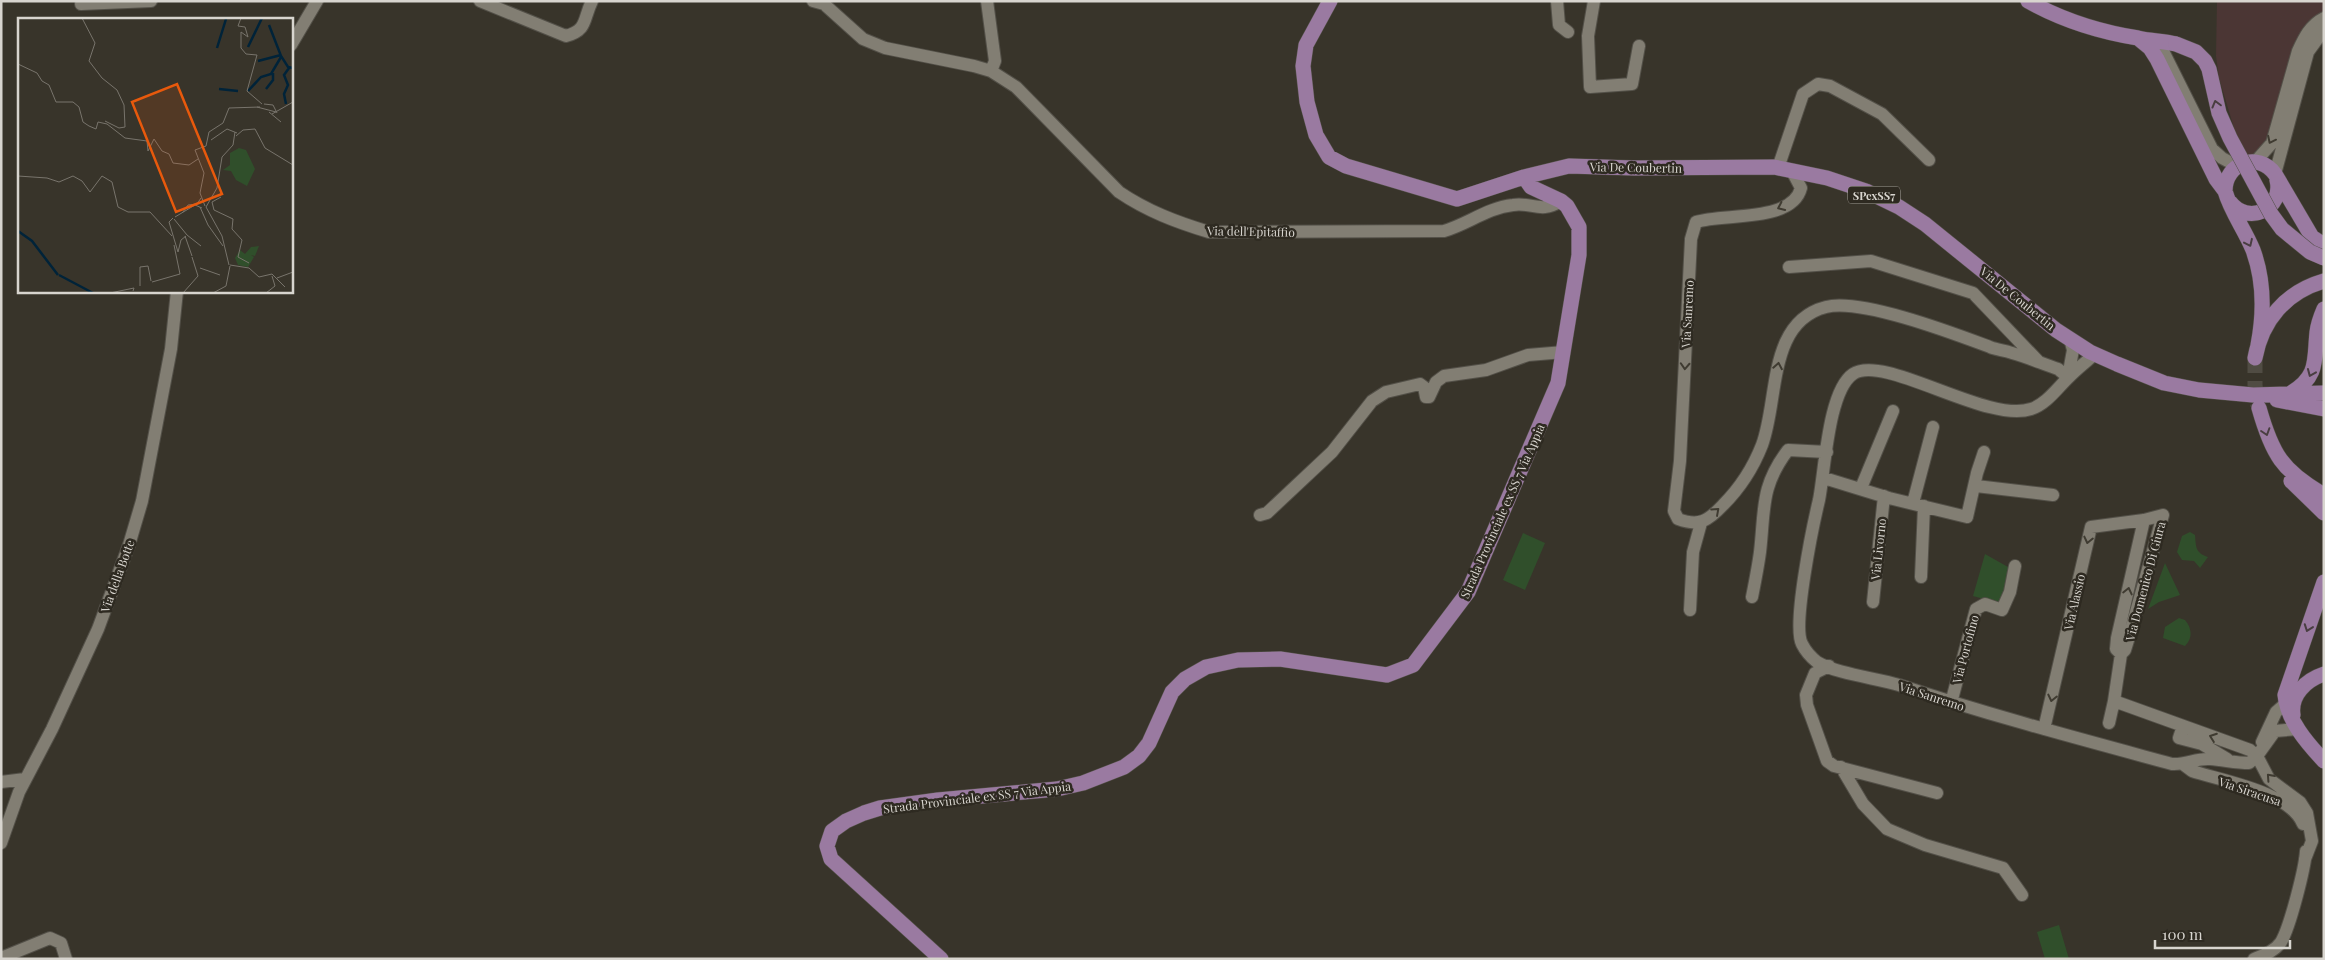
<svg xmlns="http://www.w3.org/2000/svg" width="2325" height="960" viewBox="0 0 2325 960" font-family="'Playfair Display',serif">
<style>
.medical{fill:#4b3634}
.green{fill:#304f2b}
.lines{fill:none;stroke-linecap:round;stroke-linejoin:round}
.major-tunnel{stroke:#504c43;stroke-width:15;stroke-dasharray:15 8;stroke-linecap:butt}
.minor-casing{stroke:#535048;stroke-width:14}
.major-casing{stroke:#535048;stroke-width:16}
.minor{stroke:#827e73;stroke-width:12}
.major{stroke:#9a7aa1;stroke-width:15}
.major-bridge-casing{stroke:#535048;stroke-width:16;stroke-linecap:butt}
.major-bridge{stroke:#9a7aa1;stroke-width:15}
.oneway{stroke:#493e41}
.oneway2{stroke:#3f3b31}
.labels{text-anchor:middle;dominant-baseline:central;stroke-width:5;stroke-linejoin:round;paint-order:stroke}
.shield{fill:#2e2a21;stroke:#a5a29b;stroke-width:1}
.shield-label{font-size:11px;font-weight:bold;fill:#d8d5cf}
.street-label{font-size:12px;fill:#d8d5cf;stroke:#2e2a21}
.inset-river{fill:none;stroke:#002339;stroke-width:2.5}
.inset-road{fill:none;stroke:#78746c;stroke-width:1}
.view{fill:#e8590c;fill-opacity:0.15;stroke:#e8590c;stroke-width:2.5}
.inset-edge{fill:none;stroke:#d8d5cf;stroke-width:2.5}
</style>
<rect width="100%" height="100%" fill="#38342a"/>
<path class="medical" d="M2217,1H2324V18L2271,143L2251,161L2237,138L2219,78L2216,56Z"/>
<path class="green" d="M2190,532L2195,535C2196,546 2195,553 2208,557L2200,568L2194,561L2182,560L2177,552L2182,536Z
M1523,533L1545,543L1525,590L1503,580Z
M1985,554L2008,567L2011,576L2003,600L1998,603L1973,596Z
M2165,563L2180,595L2159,602L2148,609Z
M2179,618L2185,620C2192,628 2193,638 2185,646L2163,638L2165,627Z
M2059,925L2069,959H2045L2037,932Z"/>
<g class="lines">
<path class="major-tunnel" d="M2255,358V385L2258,406"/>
<g class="minor-casing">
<path id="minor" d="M480,1L566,36C588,30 583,19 592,1
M813,1L824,4L863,39L885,48L974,66L991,71L1016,87L1119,192C1147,211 1176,222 1209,232L1444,231C1468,224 1487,208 1513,205C1533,202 1540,214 1561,201
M987,1L995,61L991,71
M1557,1L1559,25L1568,32
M1594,1L1588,36L1590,87L1632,84L1639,46
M81,4L151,1
M2152,40L2161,47L2212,149L2222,158L2237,166
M291,45L317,1
M2256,161L2272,143L2298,51C2304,38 2310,25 2324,18
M1778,168L1803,94L1818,84L1830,86L1882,114L1929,160
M1792,171L1801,188C1792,223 1723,213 1696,222L1691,239L1680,461L1674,511L1678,519C1699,527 1708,521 1723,505C1740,488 1753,468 1762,445C1779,400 1767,322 1826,307C1861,298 1955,334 1990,347C1997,350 2004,350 2012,353C2027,357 2043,364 2058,369L2068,377
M2275,174L2308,52L2324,30
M1789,267L1871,261L1973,293L2038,361
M2095,354C2087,361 2078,368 2070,376C2058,387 2047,404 2031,409C1987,424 1884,353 1853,374C1828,391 1825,470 1819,500C1813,525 1792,626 1802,644C1805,650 1812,658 1817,662C1837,674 1876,678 1899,685C1989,715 2080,739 2172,764C2186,765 2196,758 2210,759C2224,760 2236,763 2249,763L2257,756L2275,731L2298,729
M2068,377L2073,350L2070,339
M1824,478L1889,498L1967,517L1977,473L1984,452
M1976,486L2053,495
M1861,488L1893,411
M1913,503L1933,427
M1260,515L1267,513L1332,452L1372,401L1386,392L1420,384L1424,387L1426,397H1429L1436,382L1444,376L1486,370L1528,355L1564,352
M1921,577L1924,506
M1752,597C1755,582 1758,567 1760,552C1765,509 1760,487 1788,450L1827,452
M1873,602L1884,496
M1690,610L1693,552L1701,523
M2121,654L2116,649L2117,638L2144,520
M1829,666L1815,673L1806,695L1807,705L1827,761L1834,766L1937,793
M1951,703L1976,609L1985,604L2002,610L2010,592L2015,566
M2109,723L2114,701
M2183,726L2179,738L2202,744L2227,759
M2044,729L2091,527L2144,520L2163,515L2129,637L2125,650L2121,654L2114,701L2250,750L2257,756L2269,779L2300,802L2307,813L2312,841L2305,859
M2262,742L2276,712L2292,698
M2184,765L2192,771C2223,781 2290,792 2303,824
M1841,767L1863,804L1887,829L1925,845L2003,868L2022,895
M1,782L25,779
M1,843L19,792L52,729L98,629L129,545L142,501L171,349L177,291
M1,958L50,938L61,943L66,959
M2254,959C2264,955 2275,951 2281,942C2290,927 2305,868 2306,851"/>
</g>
<g class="major-casing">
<path id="major" d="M1330,1L1306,45L1303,66L1307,102L1316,135L1329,157L1346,166L1457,199L1524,177L1569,166L1634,168L1774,167L1827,178L1866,191L1899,207L1925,224L2056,330L2090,352L2117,364L2164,383L2199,390L2253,395L2324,393
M2028,1C2062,20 2100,32 2138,38C2151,41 2164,41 2176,44
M2139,39L2150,48L2157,59L2216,179L2225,191
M2230,202C2248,226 2284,209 2277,180
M2258,345C2264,314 2264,280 2253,250C2245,230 2231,212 2225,191C2225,163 2258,151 2275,174L2312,237L2324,245
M2255,358C2262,320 2286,292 2324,281
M2291,393C2319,376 2314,360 2317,332C2318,324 2321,316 2324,309
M2277,400L2324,409
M2259,408C2272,454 2282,471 2324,495
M2291,481L2324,513
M2324,582L2285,695C2287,720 2307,743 2324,761
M2293,715C2290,695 2306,680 2324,674
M941,959L831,859L827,846L832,831L846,821L864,813L880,808L938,800L1057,789L1083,783L1124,767L1139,756L1149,743L1172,692L1185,679L1206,667L1238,660L1280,659L1387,675L1413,665L1468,592L1558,383L1579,255V227L1567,206L1561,201L1531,187L1524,177"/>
</g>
<use href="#minor" class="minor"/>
<use href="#major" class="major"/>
<g class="major-bridge-casing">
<path id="major-bridge" d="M2176,44L2196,52L2205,61L2209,69L2219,113L2230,138L2271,214L2282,229L2310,252L2324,258"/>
</g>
<use href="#major-bridge" class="major-bridge"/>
</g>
<defs><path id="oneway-chevron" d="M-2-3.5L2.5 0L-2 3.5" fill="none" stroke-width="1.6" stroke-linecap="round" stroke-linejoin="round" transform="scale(1.25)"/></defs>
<g class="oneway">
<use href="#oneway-chevron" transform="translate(2216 104) rotate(-105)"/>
<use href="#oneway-chevron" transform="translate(2249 243) rotate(65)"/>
<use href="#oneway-chevron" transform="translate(2311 373) rotate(113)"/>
<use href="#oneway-chevron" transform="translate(2266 432) rotate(72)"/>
<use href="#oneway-chevron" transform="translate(2308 628) rotate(110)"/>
</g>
<g class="oneway2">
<use href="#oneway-chevron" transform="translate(2271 140) rotate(116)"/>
<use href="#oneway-chevron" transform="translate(1781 207) rotate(155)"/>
<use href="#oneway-chevron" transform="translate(1685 366) rotate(93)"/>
<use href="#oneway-chevron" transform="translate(1778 366) rotate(-80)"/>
<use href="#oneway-chevron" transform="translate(1716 511) rotate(-42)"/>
<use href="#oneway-chevron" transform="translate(2088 540) rotate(103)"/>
<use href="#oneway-chevron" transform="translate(2128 591) rotate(-77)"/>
<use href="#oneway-chevron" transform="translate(2052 698) rotate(103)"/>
<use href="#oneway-chevron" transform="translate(2213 737) rotate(-160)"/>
<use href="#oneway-chevron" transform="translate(2270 777) rotate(-132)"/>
</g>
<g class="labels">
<rect class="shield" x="1848" y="186.5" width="52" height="17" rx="4"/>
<g class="shield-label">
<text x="1874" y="195">SPexSS7</text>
</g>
<g class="street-label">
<text transform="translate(1636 167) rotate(1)">Via De Coubertin</text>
<text transform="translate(1251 231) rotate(1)">Via dell'Epitaffio</text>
<text transform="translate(2018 298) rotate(39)">Via De Coubertin</text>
<text transform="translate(1687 314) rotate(-87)">Via Sanremo</text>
<text transform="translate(1502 511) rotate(-66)">Strada Provinciale ex SS 7 Via Appia</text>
<text transform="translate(1878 549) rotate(-84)">Via Livorno</text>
<text transform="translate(117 576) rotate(-70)">Via della Botte</text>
<text transform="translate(2145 581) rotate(-75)">Via Domenico Di Giura</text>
<text transform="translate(2074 602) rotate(-77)">Via Alassio</text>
<text transform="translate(1965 649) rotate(-75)">Via Portofino</text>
<text transform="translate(1932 696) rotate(18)">Via Sanremo</text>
<text transform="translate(2250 791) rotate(19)">Via Siracusa</text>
<text transform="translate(977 797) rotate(-7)">Strada Provinciale ex SS 7 Via Appia</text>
</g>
</g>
<g transform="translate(18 18)">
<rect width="275" height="275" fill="#38342a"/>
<path d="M221,130L228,132L237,151L229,168L218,162L213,153L205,152L212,147V135ZM241,228L237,238L233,237L236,239L230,249L220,247L217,240L222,232L227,236L233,229Z" fill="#304f2b"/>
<path class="inset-river" d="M251,7L263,38L270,49L275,50M230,29L244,0M199,30L208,1M240,43L263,37M201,71L220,73M248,71L255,62V55M230,73L243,59L253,56L263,39M268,86L266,76L270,67L266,57L271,50M0,213L14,223L40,257M41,257L75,275"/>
<path class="inset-road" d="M64,0L77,25L71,43L84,60L99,72L106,87L107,109L101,110L87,103M223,0L220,8L227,9L230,19L223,14V30L228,36L239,37L229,73L244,86M0,46L19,55L24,63L31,67L38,84H55L61,89L65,104L71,108L78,111L80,104L89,106L107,120L129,123L130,133L136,121L144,133L151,136L155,145L171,147L180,141M246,86L255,87L259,95M239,89L258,94M251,94L263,104M254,96L275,84M218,118L225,112L237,111L247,130L275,147M193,122L209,111L219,115M0,158L29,160L41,164L55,158L64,163L72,174L84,158L94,164L100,189L110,194H132L154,218M203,179L194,184L196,192L215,201L214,211L224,222L220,239L231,245M187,188L182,175L186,155L177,132L188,128L191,114L205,105L211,90L242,89M182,189L190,207L205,228M188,189L199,170L204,139L215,127L217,114M188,189L204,218L211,247M165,194L170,187L179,186L183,180M157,199L177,187L184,190M155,200L151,204L160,234L163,222L168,218M156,201L169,217M169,217L183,228M167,218L174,238M212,247L231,250L241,259L254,256M182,250L202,257M254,256L267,269M259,260L275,254M134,264L162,256L156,227M122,268V249L130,248L133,263M92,275L116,270L115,273M165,275L180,258L174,239M195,275L208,268L212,248M248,275L257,268L254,258"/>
<path class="view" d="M159,66L204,176L158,194L114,84Z"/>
<rect width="275" height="275" class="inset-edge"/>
</g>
<rect width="2325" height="960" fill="none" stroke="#d8d5cf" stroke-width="5"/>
<path d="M2155 940v8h135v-8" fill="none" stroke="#d8d5cf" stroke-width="2.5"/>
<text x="2162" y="940" font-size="15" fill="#d8d5cf" stroke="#2e2a21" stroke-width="4" paint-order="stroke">100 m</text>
</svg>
